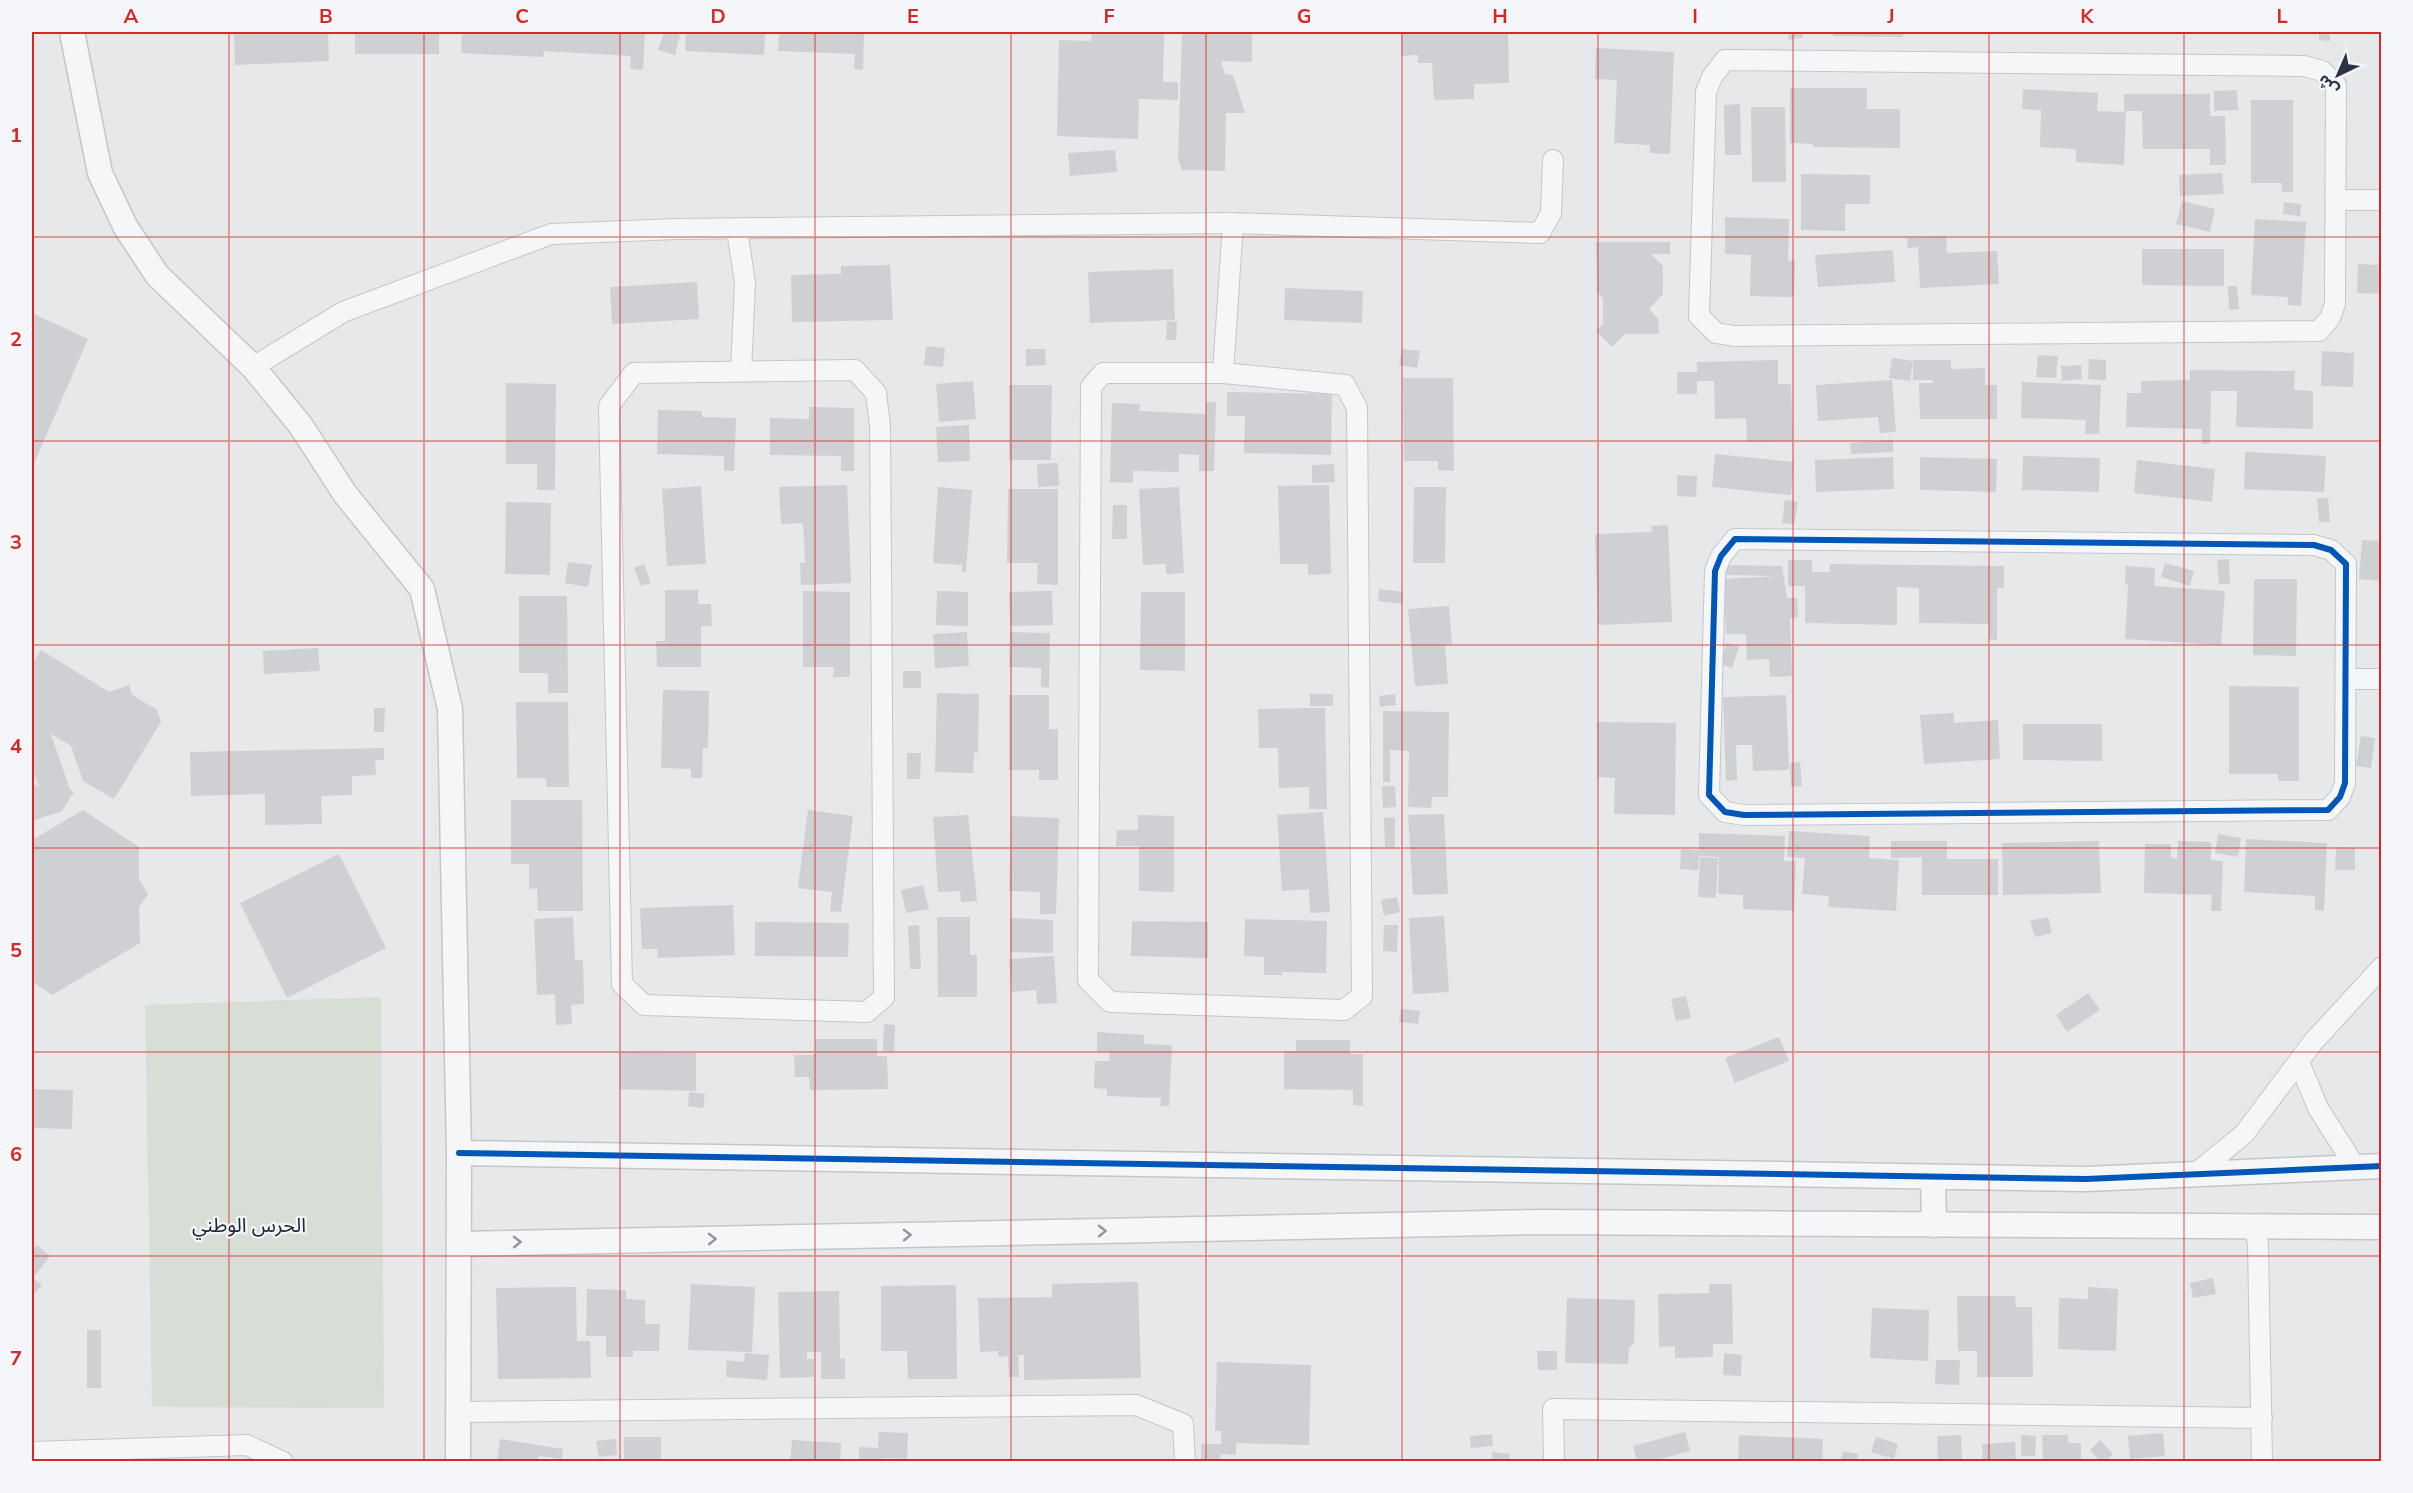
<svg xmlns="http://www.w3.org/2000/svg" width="2413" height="1493" viewBox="0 0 2413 1493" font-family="'Nunito Sans','Noto Sans Arabic',sans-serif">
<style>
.green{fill:#d6ded6}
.building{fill:#ced0d3}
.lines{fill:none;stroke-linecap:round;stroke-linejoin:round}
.minor-casing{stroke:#c4c6c8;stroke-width:22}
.tertiary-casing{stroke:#c4c6c8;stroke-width:27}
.minor{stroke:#f5f6f7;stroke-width:20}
.tertiary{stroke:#f5f6f7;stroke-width:24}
.cycleway-casing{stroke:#f4f6f9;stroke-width:10}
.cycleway{stroke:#0057b8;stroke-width:6}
.oneway{stroke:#90959e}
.grid{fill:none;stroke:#d62828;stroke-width:1.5;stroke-opacity:0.55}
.labels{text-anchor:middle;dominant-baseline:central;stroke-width:4.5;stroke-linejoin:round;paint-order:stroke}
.neighbourhood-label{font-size:20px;fill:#1d2536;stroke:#f4f6f9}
.neatline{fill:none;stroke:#d62828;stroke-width:2}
.grid-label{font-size:20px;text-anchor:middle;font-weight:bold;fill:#d62828}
</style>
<rect width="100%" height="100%" fill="#e6e8ea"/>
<path class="green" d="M381,997L384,1408L152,1407L145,1005Z"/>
<path class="building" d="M234,32H328L329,61L235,65Z
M355,32H439V54H355Z
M462,32H645L643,70L630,69L631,56L544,51L543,57L461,53Z
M664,32L680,35L675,55L658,50Z
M686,32H765L764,55L685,51Z
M779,32H864L863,70L854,69L855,54L778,51Z
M1092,32H1164L1163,82H1178V100L1139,99L1138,139L1057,136L1059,40L1091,41Z
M1182,32H1252V62L1221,61L1225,74L1233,75L1245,113H1226L1225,171L1182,170L1178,159Z
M1401,32H1508L1509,83L1474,84V99L1434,100L1432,63H1418V55L1401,56Z
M1788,32H1802L1803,37L1789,40Z
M1833,32H1903V37L1833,36Z
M2319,32H2330V41L2319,40Z
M1596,48L1674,52L1670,154L1650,153V145L1614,143L1617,80L1595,79Z
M1790,88H1867V109H1900V148L1813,147V144L1790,143Z
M2023,89L2098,93L2097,111L2124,112V94H2210V116H2225L2226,165H2210V149H2143L2142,111H2126L2124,165L2076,162V149L2040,147L2041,110L2022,109Z
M2237,90L2238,110L2214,111V91Z
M2251,100H2293V192H2282V183H2251Z
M1740,104L1741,155H1725L1724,105Z
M1751,107H1785L1786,182H1752Z
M1115,150L1117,172L1070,176L1068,153Z
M2222,173L2224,194L2180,196L2179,175Z
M1801,174L1870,175V204H1845V231L1801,230Z
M2182,201L2215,209L2210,232L2176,224Z
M2284,202L2301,204L2300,216L2283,214Z
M1725,217L1789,219L1788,261H1795L1794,297L1750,296L1751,255L1725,254Z
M2255,219L2306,222L2301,306L2288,305V297L2251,295Z
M1946,236L1947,253L1997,251L1999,284L1920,288L1918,247L1908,248L1907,238Z
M1596,242H1670V254H1651L1663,266V294L1649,309L1658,319L1659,334H1625L1612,347L1596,331L1603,324V299L1597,292Z
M2142,249H2224V286L2142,285Z
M1893,250L1895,282L1818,287L1815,255Z
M2379,254H2382V294L2357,293L2358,264L2378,265Z
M890,265L893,320L792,322L791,275L841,274V266Z
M1173,269L1175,320L1090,323L1088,272Z
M697,282L699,319L612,324L610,287Z
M2228,286H2237L2239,309L2229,310Z
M1285,288L1363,291L1362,323L1284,320Z
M32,313L88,339L32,468Z
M1167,321L1177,322L1176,340H1166Z
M926,346L945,348L943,367L924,365Z
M1026,349H1045L1046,365L1026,366Z
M1402,349L1420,351L1417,368L1399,365Z
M2322,351L2354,353L2353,387L2321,386Z
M2038,355L2058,356L2056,378L2036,377Z
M1892,358L1913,361L1910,381L1889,378Z
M2089,359L2106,360V380L2088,379Z
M1778,360V384H1791L1793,441L1747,442L1746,418L1715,419L1714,381H1697V394H1677V372H1697V362Z
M1913,360H1951V369L1985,368V385H1997V419H1920L1919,383H1933V380H1913Z
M2081,365L2082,379L2062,381L2061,366Z
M2190,370L2295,371L2294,390L2313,391V429L2236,427L2237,391H2211L2210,444H2202V429L2126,427L2127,393H2141V381L2190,380Z
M1403,378H1453L1454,471L1438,470V461H1404Z
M1892,380L1896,432L1880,433L1878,417L1818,421L1816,385Z
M973,381L976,419L939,422L936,384Z
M2022,382L2101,385L2099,434H2085L2086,420L2021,418Z
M506,383L556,384L555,490H537V464H506Z
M1009,385H1052L1051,460H1009Z
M1227,392L1332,394L1331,455L1244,453L1245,416H1227Z
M1206,402H1216L1214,471H1199V455L1179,454V472L1133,471V483L1110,482L1112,403L1140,404L1139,411L1206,414Z
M809,407L854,408V471H841V456L770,455V418L809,419Z
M658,410L702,411V417L736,418L734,471H724V456L657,454Z
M969,425L970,461L938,462L936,427Z
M1893,440V452L1851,454L1850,443Z
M2245,452L2326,456L2324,492L2244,489Z
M1715,454L1794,462L1791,495L1712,487Z
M2023,456L2100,458L2099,492L2022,490Z
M1893,457L1894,489L1816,492L1815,460Z
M1920,457L1997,459L1996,492L1920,490Z
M2137,460L2215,469L2212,502L2134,493Z
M1058,463L1059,486L1038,487L1037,464Z
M1334,464L1335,482L1312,483V465Z
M1677,475L1697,476L1696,497L1677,496Z
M847,485L851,583L801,585L800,563H805L803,523L781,524L779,487Z
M1329,485L1331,574L1308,575V564H1280L1278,486Z
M701,486L706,564L667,566L662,489Z
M938,487L972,490L966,572H962V565L933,563Z
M1179,487L1184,573L1166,574V564L1143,565L1139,489Z
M1414,487H1446L1445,563H1413Z
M1008,489H1058V585L1037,584L1038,563H1007Z
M2317,498H2328L2330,522H2319Z
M1785,500L1798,502L1794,524L1782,523Z
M506,502L551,503L550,575L505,574Z
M1113,505H1127V539H1112Z
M1668,525L1672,622L1598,625L1595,534L1652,532L1651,526Z
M2362,540L2382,541V581L2359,579Z
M2229,559L2230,584H2219L2217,560Z
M1788,560H1812V572H1830V564L2004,566V588H1997V640L1989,639V624L1919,623V588L1897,587V625L1805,623V586H1788Z
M568,562L592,565L588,587L565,583Z
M2165,563L2194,571L2190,586L2161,577Z
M644,564L651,583L641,586L634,568Z
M1727,565L1782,566L1787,598H1797L1798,617L1790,618L1792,676L1770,677L1769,659L1747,660L1746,634H1726L1724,579L1778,576L1726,575Z
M2126,566L2155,568L2154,586L2225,591L2221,645L2125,639L2128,584H2125Z
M2254,579H2297L2296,656L2253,655Z
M1379,589L1403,592L1402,604L1378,601Z
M665,590H698V604H711L712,626H701V667H657L656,641H665Z
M803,591L850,592V677H833L834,667H803Z
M937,591L968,592V626L936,625Z
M1052,591L1053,625L1010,626L1009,592Z
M1141,592H1185V671L1140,670Z
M519,596H567L568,693H548V673H519Z
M1449,606L1452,644L1445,645L1448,684L1415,686L1408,609Z
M967,632L969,666L935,668L933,634Z
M1010,632L1050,633L1049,688L1041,687V668L1009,667Z
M1727,643L1739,647L1732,668L1720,664Z
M318,648L320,671L264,674L263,651Z
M41,650L109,692L129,685L132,695L157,710L161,722L114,799L83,781L71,746L51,734L70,790L74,792L62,811L32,821V782L39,787L32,766V658L35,660Z
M903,671H921V688H903Z
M2229,686L2299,687V781H2278V774H2229Z
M663,690L709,691L708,748H703L702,778H691V769L661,768Z
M937,693L979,694L978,753L974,752L973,773L935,772Z
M1310,694H1333V706H1310Z
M1395,694L1396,705L1380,707L1379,696Z
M1009,695H1049V729H1058V780H1039V770H1009Z
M1786,695L1789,770L1753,771L1752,745H1736L1737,780L1726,781L1723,697Z
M516,702H568L569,787H547L546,778H517Z
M374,708H385L384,732H374Z
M1325,708L1327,809H1309V787L1279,788L1278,748H1259L1258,709Z
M1383,711L1449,712L1448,797H1432L1431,808L1408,807L1409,751L1390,750V782H1383Z
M1954,713V723L1998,720L2000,759L1924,764L1920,715Z
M1597,722L1676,723L1675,815L1614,814L1615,778L1597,777Z
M2023,724H2102V761L2023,760Z
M2361,736L2375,738L2371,768L2356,766Z
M384,748V760H375L376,775L352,776V795L321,796L322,824L265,825V794L191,796L190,752Z
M907,753H921L920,779H907Z
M1800,762L1802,786L1791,787L1790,763Z
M1382,786H1395L1396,807L1383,808Z
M511,800H582L583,911H538L537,888L529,889V864H511Z
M83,810L139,847V879L148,894L139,907L140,943L52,995L32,981V840Z
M808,810L853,816L841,912L830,911L832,892L798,888Z
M1323,812L1330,912L1310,913L1309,889L1282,891L1277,815Z
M1444,814L1448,894L1413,895L1408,815Z
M968,815L977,901L961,902L960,891L938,892L933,817Z
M1138,815L1174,816V892L1139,891V846H1116L1117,830H1138Z
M1011,816L1059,818L1056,914H1040V892L1009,891Z
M1395,817V847L1385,848L1384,818Z
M1789,831L1870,836L1869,858L1899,860L1896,911L1828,907L1829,896L1802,894L1805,858L1787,857Z
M1699,833L1785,836L1784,861H1796L1794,911L1743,909V895L1718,894L1719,857L1699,856L1698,870L1680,869L1681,849L1699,850Z
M2218,834L2241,838L2238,857L2215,853Z
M2246,839L2327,843L2324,911L2315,910V896L2244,892Z
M1891,841H1947V859H1998V895H1922V857L1891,858Z
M2099,841L2101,893L2003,895L2002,843Z
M2178,841L2211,842V860L2223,861L2221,911H2211L2212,895L2144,893L2145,844H2171V858L2177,859Z
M2336,847L2355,848V870H2335Z
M339,854L386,948L287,998L240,903Z
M1700,857L1718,858L1716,898L1698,897Z
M923,885L929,909L906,913L901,890Z
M1397,897L1400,912L1384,916L1381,900Z
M733,905L735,955L658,958L657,949H642L640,908Z
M1444,916L1449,992L1413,994L1409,918Z
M573,917L575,960H583L584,1004L571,1005L572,1024L556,1025L555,994L537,995L534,919Z
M937,917H970V955H977V997H938Z
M2048,917L2052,933L2035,937L2030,921Z
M1010,918L1053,920V953L1010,952Z
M1245,919L1327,921L1326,973L1282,972V975H1264V957L1244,956Z
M1132,921L1208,922V958L1131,956Z
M755,922L849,923L848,957L755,956Z
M919,925L921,969H910L908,926Z
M1384,925H1398L1397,952L1383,951Z
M1054,956L1057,1003L1037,1004L1036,990L1012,992L1009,959Z
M2088,993L2100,1010L2067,1032L2056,1015Z
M1686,996L1691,1018L1676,1021L1671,999Z
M1401,1009L1420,1011L1418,1024L1399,1022Z
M884,1024L895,1025L894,1052L883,1051Z
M1097,1032L1144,1035V1044L1172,1045L1169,1106H1160L1161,1098L1107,1096V1089L1094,1088L1095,1061H1109L1110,1052H1097Z
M1779,1037L1789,1061L1735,1083L1725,1058Z
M815,1039H877V1056H887L888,1089L810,1090L809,1077H795L794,1055H815Z
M1296,1040H1350V1054H1363V1106L1353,1105V1090L1284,1089V1051H1296Z
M619,1052L696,1053V1091L619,1089Z
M32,1089L73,1090L72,1129L32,1128Z
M689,1092L705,1094L703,1108L688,1106Z
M37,1245L50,1256L33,1278L42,1285L35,1293L32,1289V1251Z
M2213,1278L2216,1294L2193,1298L2190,1283Z
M1138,1282L1141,1378L1024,1380V1355H1018L1019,1377H1009L1008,1356L998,1357V1351L980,1352L978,1298L1052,1297V1284Z
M691,1284L755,1287L752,1352L688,1350Z
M1709,1284H1732L1733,1344H1713V1357L1675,1358V1346L1659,1347L1658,1294L1709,1293Z
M956,1285L957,1379H908L907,1351H881V1286Z
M576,1287L577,1341H590L591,1378L498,1379L496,1288Z
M2088,1287L2118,1289L2116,1351L2058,1349L2059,1298L2088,1299Z
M587,1289L626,1290V1299L645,1300V1324H660L659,1351H633V1357H606V1336H586Z
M839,1291L840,1359L845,1358V1379H821V1352H807V1359H814V1377L780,1378L778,1292Z
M1957,1296H2015L2016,1307H2032L2033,1377H1977V1351H1958Z
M1567,1298L1635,1300L1634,1343L1629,1348L1628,1364L1565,1363Z
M1872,1308L1929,1310L1928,1361L1870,1358Z
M87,1330H101V1388H87Z
M1537,1351H1557V1370H1538Z
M745,1353L769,1355L767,1380L726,1377L727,1360L744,1362Z
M1724,1353L1742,1355L1741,1376L1723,1375Z
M1936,1360H1960L1959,1385L1935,1384Z
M1217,1362L1311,1365L1309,1445L1236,1443V1455L1221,1454L1220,1462H1201V1444H1221V1431H1215Z
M879,1432L908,1433L907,1459L882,1458V1462H859V1447L878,1448Z
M1685,1432L1690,1451L1649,1462H1637L1633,1446Z
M2163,1433L2165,1456L2130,1459L2128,1436Z
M1492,1434L1493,1446L1471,1448L1470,1436Z
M1739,1435L1823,1439L1822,1462H1738Z
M1961,1435L1962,1461L1938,1462L1937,1436Z
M2021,1435L2036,1436L2035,1456H2021Z
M2042,1435H2068V1443H2081V1461H2043Z
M624,1437H661V1460H624Z
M1876,1437L1898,1444L1894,1459L1871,1452Z
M500,1439L563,1449L562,1459L539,1456L537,1462H497Z
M616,1439L617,1455L599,1457L596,1441Z
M792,1440L841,1443L840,1462H790Z
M2100,1440L2113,1454L2105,1462H2101L2090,1450Z
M2015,1442L2016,1462H1983L1982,1444Z
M1843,1451L1858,1454L1857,1462H1840Z
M1492,1452L1510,1454L1509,1462H1492Z"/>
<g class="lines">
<g class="minor-casing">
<path id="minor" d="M1725,60L2304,66L2322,71L2336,85L2335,304L2330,318L2319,331L1734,336L1716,333L1699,316L1706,92L1712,77Z
M2336,200H2382
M737,230L745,283L741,372
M253,367L343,312L551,234L676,229L1233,223L1540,233L1551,213L1553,160
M855,370L876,393L880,426L884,997L867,1012L644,1005L622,984L609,406L634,373Z
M1103,373H1223L1345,385L1357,408L1362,996L1344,1010L1110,1002L1088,980L1091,387Z
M1223,373L1233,223
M1735,539L2314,545L2331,550L2346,564L2345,783L2340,797L2328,810L1744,815L1725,812L1709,795L1715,571L1721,556Z
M2345,679H2382
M2299,1062L2318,1108L2356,1168
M2195,1174L2244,1134L2313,1042L2382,967
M2255,1226L2258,1245L2262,1462
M458,1412L1136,1405L1183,1424L1185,1462
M32,1452L247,1445L283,1462
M1554,1462L1553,1409L2262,1418"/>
</g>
<g class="tertiary-casing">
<path id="tertiary" d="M72,32L100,173L125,226L157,275L253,367L301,426L345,494L422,589L450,709L459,1153L458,1462
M459,1153L2086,1179L2382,1166
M1933,1177L1934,1225
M459,1244L1541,1222L2382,1227"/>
</g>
<use href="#minor" class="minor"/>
<use href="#tertiary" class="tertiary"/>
<g class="cycleway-casing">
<path id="cycleway" d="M1735,539L2314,545L2331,550L2346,564L2345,783L2340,797L2328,810L1744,815L1725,812L1709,795L1715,571L1721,556Z
M459,1153L2086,1179L2382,1166"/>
</g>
<use href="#cycleway" class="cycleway"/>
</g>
<defs><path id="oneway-chevron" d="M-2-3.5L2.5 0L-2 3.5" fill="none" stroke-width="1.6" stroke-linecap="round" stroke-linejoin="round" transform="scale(1.5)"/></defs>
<g class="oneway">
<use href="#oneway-chevron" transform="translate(1102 1231) rotate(-1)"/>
<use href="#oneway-chevron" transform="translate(907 1235) rotate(-1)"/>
<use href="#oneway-chevron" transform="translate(712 1239) rotate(-1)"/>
<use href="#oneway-chevron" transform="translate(517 1242) rotate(-1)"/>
</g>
<path class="grid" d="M229,32V1462M424,32V1462M620,32V1462M815,32V1462M1011,32V1462M1206,32V1462M1402,32V1462M1598,32V1462M1793,32V1462M1989,32V1462M2184,32V1462M32,237H2382M32,441H2382M32,645H2382M32,848H2382M32,1052H2382M32,1256H2382"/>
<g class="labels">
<g class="neighbourhood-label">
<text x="249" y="1225">الحرس الوطني</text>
</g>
</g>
<rect width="2413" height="1493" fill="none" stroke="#f4f6f9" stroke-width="66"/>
<g transform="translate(2338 75) rotate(224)" stroke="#f4f6f9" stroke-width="4.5" paint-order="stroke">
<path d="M0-4.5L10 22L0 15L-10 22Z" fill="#2b3445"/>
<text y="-9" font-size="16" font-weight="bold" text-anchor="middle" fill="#2b3445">ش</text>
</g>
<rect x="33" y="33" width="2347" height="1427" class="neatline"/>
<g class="grid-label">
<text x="131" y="23">A</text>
<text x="326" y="23">B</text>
<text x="522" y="23">C</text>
<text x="718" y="23">D</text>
<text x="913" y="23">E</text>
<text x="1109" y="23">F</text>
<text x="1304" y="23">G</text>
<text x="1500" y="23">H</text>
<text x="1695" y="23">I</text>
<text x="1891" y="23">J</text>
<text x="2087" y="23">K</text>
<text x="2282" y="23">L</text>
<text x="16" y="142">1</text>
<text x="16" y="346">2</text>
<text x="16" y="549">3</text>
<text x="16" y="753">4</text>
<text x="16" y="957">5</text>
<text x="16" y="1161">6</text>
<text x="16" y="1365">7</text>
</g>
</svg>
